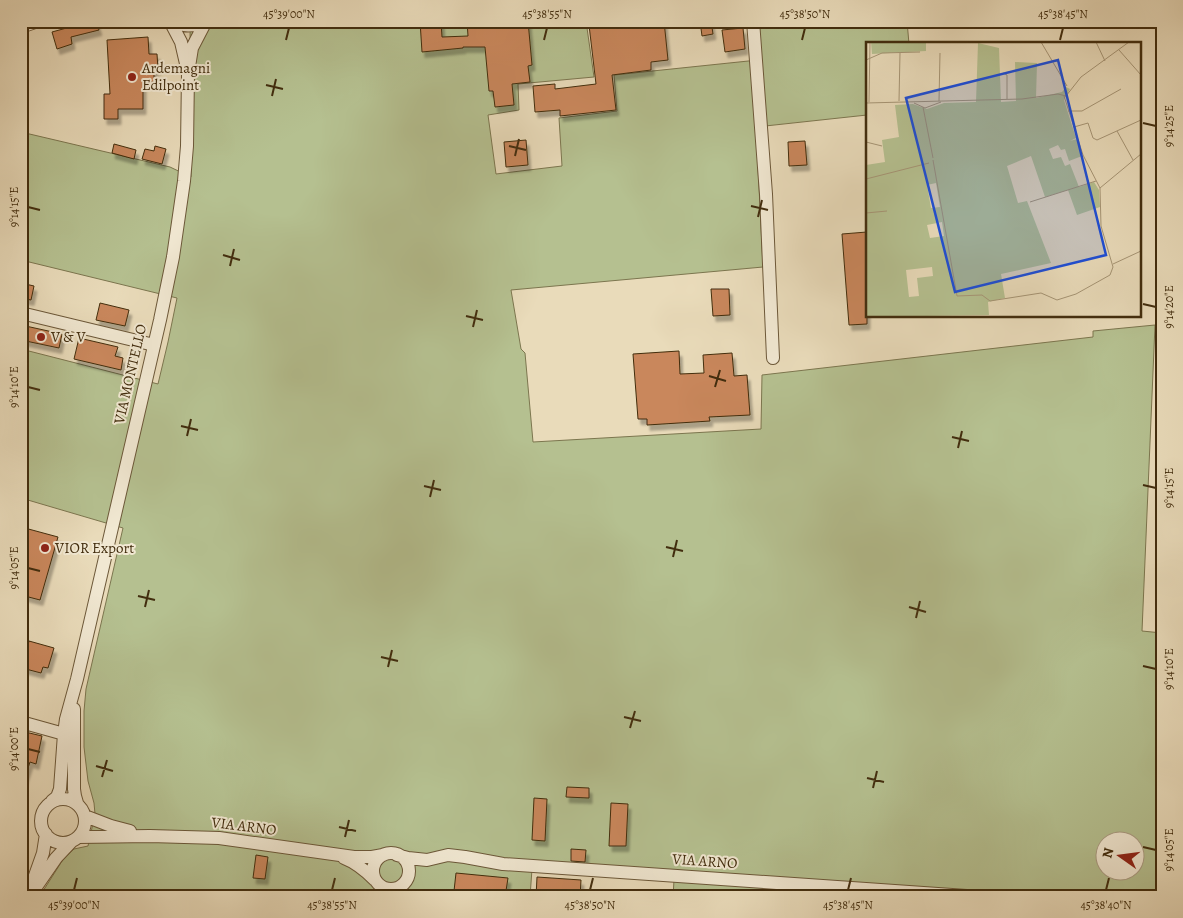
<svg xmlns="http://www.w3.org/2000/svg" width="1183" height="918" viewBox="0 0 1183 918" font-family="Alegreya,serif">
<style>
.green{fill:#b5c090;stroke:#7c764f;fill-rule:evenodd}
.building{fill:#c9875b;stroke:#422d0e;filter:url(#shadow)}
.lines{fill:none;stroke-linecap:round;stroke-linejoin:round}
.minor-casing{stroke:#6c5839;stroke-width:14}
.minor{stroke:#f1e8d2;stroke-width:12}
.ticks{fill:none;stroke:#422d0e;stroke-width:2}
.poi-dot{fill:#8f2418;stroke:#f1e8d2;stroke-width:2}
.labels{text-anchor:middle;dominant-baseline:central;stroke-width:4;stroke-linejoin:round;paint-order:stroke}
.poi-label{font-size:15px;fill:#422d0e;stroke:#f1e8d2;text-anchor:start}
.street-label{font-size:15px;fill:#422d0e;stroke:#f1e8d2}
.inset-road{fill:none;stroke:#a69575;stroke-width:1}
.view{fill:#1d4ed8;fill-opacity:0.15;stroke:#1d4ed8;stroke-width:2.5}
.inset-edge{fill:none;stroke:#422d0e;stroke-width:2.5}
.neatline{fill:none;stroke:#422d0e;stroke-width:2}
.ticks-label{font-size:12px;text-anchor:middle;fill:#422d0e}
</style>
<defs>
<filter id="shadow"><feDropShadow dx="3" dy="5.5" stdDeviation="1" flood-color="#0004"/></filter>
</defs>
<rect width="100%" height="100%" fill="#e9dbba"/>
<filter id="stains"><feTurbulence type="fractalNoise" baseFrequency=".004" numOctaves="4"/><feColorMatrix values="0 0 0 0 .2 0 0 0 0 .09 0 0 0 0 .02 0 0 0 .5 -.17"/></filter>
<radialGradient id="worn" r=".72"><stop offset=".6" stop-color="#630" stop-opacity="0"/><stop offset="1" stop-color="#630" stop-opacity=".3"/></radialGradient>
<path class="green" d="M190,21H586L594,77L518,84L519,110L488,115L496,174L562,166L559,118L617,111L614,75L758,60L755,21H907L909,44H867V115L756,127L763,267L511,290L521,349L525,353L533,442L761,429L762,375L1093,337V331L1155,325L1142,631L1162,633V897H846L842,893L763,889L762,897H673L674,880L532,869L530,897H42L43,891L64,858L74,849L88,846L95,814L94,803L88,781L84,747V711L86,689L123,528L21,498V349L158,384L168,342L177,298L21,260V132L170,167L191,177ZM1106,840H1136V870H1106Z"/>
<path class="building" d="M92,21H96L99,30L71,37L72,44L57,49L52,32Z
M420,21H441L442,37L468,36L467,21H528L532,65L528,66L530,82L512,84L514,105L495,107L493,91H489L485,47H463V48L422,52Z
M622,21H664L668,60L651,62V70L612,75L616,110L560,116V110L535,112L533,86L555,84V89L596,84L589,25Z
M700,21H711L713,34L702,36Z
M743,28L745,49L725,52L722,30Z
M148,37L149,54H157L158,69L154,70V82H143V109H118V119H104V94H110L107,40Z
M526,140L528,165L506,167L504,142Z
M805,141L807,165L789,166L788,142Z
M114,144L136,150L134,159L112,153Z
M155,146L166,149L162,164L142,159L145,149L154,151Z
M867,232V324L849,325L842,234Z
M21,283L34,286L31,300L21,298Z
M711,289H729L730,315L713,316Z
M100,303L129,310L125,326L96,320Z
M21,325L62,334L59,348L21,340Z
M79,338L118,347L115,356L123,358L121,370L74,359Z
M679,351L680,374L704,373L703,355L732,353L734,376L747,375L750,415L709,417L710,421L647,425V419H638L633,354Z
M21,527L58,537L40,600L21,595Z
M29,641L54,648L48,668L43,667L41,673L22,668Z
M21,731L42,736L36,764L30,762L23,783H21Z
M567,787L589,788V798L566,797Z
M534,798L547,799L545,841L532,840Z
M611,803L628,804L626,846H609Z
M571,849L586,850L585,862L571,861Z
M256,855L268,857L265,879L253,878Z
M456,873L508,878L505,897L454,891Z
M537,877L581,880L580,897H536Z"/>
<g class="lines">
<g class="minor-casing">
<path id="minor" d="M170,21L181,42L187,68
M173,21C184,28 195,26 206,21
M753,21L766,194L773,358
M21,27L38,21
M21,313L154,345
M74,709V789L75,796L77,803
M21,722L64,734L68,738V740
M41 821a22 22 0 1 1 44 0a22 22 0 1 1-44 0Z
M52,801L57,797L60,789L64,734L66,719L77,679L160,320L173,257L184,181L187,146L188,73L192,48L206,21
M85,816L111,826L130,831
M78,837L150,836L219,838L354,857H372L383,855
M373 871a18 18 0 1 1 36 0a18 18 0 1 1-36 0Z
M397,855L408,858L427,860L448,855L465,857L503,864L981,897
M344,858C357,863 366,871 375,880
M32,884L43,853L46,834
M29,897L56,858L72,841"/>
</g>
<use href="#minor" class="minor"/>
</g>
<path class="ticks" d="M286,40L289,28M544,40L547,28M802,40L805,28M1060,40L1063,28M266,85L283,89M272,96L276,79M1143,123L1156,126M509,146L526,150M515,156L519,139M751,206L768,210M28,207L40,210M758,217L762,200M223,255L240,260M230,266L234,249M1143,304L1156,307M466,316L483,320M473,327L477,310M709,376L726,381M28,387L40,390M715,387L720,370M181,426L198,430M187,436L191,419M952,437L969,441M958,448L962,431M1143,485L1156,488M424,486L441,490M430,497L434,480M666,547L683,551M673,557L677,540M28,568L40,571M138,596L155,600M145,607L149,590M909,607L926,612M916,618L920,601M381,657L398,661M1143,666L1156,669M388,667L392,650M624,717L641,721M630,728L635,711M28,749L40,752M96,766L113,771M102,777L107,760M867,778L884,782M873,788L877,771M339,827L356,831M345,837L349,820M1143,847L1156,850M74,890L77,878M332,890L335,878M590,890L593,878M848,890L851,878M1106,890L1109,878"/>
<g class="poi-dot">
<circle cx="132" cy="77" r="5"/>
<circle cx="41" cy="337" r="5"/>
<circle cx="45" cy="548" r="5"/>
</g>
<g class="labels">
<g class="poi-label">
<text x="142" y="68">Ardemagni<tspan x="142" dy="17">Edilpoint</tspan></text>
<text x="51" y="337">V &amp; V</text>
<text x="55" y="548">VIOR Export</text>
</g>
<g class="street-label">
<text transform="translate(130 374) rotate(-77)">VIA MONTELLO</text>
<text transform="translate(244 826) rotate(7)">VIA ARNO</text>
<text transform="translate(705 861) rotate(4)">VIA ARNO</text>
</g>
</g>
<g transform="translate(866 42)">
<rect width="275" height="275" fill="#e9dbba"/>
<path d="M5,0H60V9L6,12ZM112,1L133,6L135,60L150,59L149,20L171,21L170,56L196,50L200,45L204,47L198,58L210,96L204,99L211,97L216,114L203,119L199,107L195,108L192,103L183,107L187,117L195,115L199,124L204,122L213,145L228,140L233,148L234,165L211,173L202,148L179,155L165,114L141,124L152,161L161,159L185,221L135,232L139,256L122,260L123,273L0,275V123L19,120L16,98L33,95L29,63L47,62L61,67L78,61L110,60ZM70,141L74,165L65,166L61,143ZM76,180L78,194L64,196L61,183ZM66,225L67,234L51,236L53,254L43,255L40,228Z" fill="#b5c090" fill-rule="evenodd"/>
<path class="inset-road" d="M175,0L201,44M230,0L239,19M253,8L275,33M0,18L16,11L54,10M137,31L141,33V57M33,59L34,11M73,59L74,11M3,60L4,0M0,61L156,57L192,52L200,54L215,35L263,0M48,61L59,66L75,60M57,65L67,116M202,69H216L255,47M208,85L222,81L227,96L231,98L275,78M251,89L267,118M0,100L16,104M67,118L91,254L116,253L124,259L175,251L191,258L210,252L244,233L247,225L235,184L234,146L217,113L198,54M0,137L63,121M234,146L275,112M164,160L230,139M0,171L21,169M247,222L275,209"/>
<path class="view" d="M192,18L240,213L89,250L40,56Z"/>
<rect width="275" height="275" class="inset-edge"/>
</g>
<rect width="1183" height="918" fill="none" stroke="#e9dbba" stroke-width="55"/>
<g transform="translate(1120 856) rotate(284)"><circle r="24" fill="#f1e8d2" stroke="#ab9d84"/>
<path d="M0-4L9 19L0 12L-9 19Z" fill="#8f2418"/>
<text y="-8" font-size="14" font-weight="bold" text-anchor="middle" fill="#422d0e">N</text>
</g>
<rect x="28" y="28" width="1128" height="862" class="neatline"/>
<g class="ticks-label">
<text x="289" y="18">45°39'00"N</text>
<text x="547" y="18">45°38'55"N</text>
<text x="805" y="18">45°38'50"N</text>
<text x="1063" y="18">45°38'45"N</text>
<text transform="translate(1169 126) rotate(-90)" y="4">9°14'25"E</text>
<text transform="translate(14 207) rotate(-90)" y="4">9°14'15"E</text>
<text transform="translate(1169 307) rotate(-90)" y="4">9°14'20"E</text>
<text transform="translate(14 387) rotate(-90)" y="4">9°14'10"E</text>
<text transform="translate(1169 488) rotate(-90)" y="4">9°14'15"E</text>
<text transform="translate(14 568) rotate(-90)" y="4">9°14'05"E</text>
<text transform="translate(1169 669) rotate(-90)" y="4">9°14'10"E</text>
<text transform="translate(14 749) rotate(-90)" y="4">9°14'00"E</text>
<text transform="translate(1169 850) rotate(-90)" y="4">9°14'05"E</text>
<text x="74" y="909">45°39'00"N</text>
<text x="332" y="909">45°38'55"N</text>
<text x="590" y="909">45°38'50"N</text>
<text x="848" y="909">45°38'45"N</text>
<text x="1106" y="909">45°38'40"N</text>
</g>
<rect width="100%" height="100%" filter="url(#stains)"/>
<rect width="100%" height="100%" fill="url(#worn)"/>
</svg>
